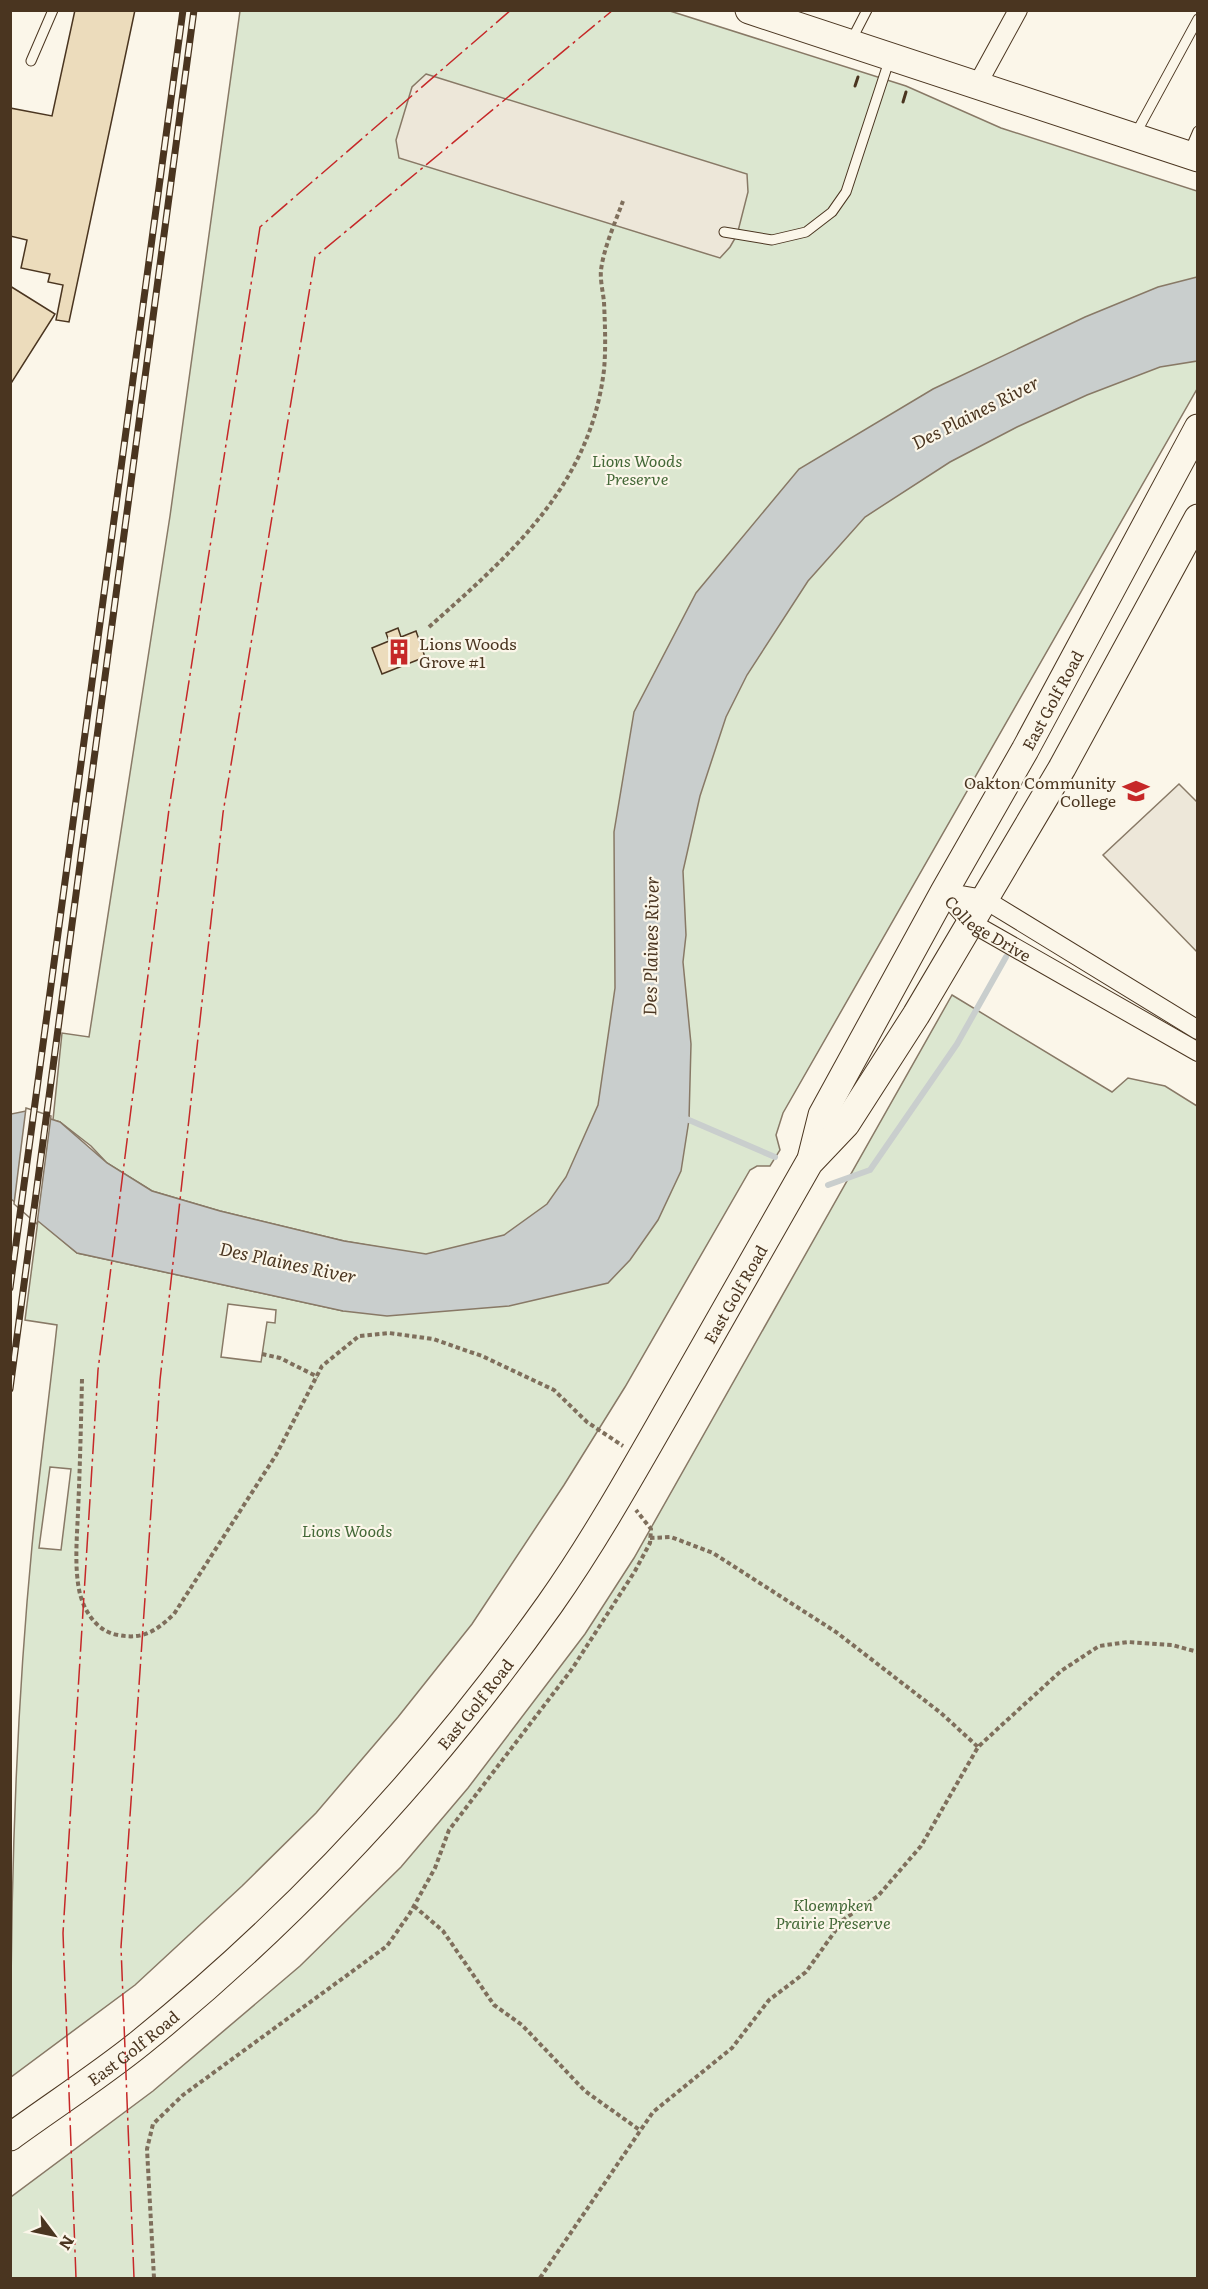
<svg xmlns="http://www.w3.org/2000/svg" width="1208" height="2289" viewBox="0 0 1208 2289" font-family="Literata,serif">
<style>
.green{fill:#dce7d0;stroke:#887966;stroke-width:1.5;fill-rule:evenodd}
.parking{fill:#ede7d9;stroke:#887966;stroke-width:1.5}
.water{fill:#c9cecd;stroke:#887966;stroke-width:1.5}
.pier{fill:#fbf6e9;stroke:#887966;stroke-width:1.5}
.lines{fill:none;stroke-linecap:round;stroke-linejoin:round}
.stream{stroke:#c9cecd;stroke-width:6}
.building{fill:#ecdcbc;stroke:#4a3520;stroke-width:1.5}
.lane-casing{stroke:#4a3520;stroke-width:11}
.street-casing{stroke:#4a3520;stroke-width:20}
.primary-casing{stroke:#4a3520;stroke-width:29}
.path{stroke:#7f6f5c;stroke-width:4;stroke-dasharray:4.5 3;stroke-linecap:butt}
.lane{stroke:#fbf6e9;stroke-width:9}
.street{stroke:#fbf6e9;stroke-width:18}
.primary{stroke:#fbf6e9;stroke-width:27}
.rail-casing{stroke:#4a3520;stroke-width:7}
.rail{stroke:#fbf6e9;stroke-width:4.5;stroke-dasharray:14;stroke-linecap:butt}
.wall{stroke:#4a3520;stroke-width:3}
.power{stroke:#c62828;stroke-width:1.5;stroke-dasharray:21 4.5 3 4.5;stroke-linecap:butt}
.labels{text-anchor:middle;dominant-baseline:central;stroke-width:4.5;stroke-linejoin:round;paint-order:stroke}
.park-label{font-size:16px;font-style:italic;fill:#436837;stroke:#fbf6e9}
.poi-label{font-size:16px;fill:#4a3520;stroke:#fbf6e9;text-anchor:start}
.street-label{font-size:16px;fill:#4a3520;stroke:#fbf6e9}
.water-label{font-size:18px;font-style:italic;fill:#4a3520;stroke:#fbf6e9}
</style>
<rect width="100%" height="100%" fill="#fbf6e9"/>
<path class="green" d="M240,11H670L906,86L1001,128L1197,191V389L783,1113L776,1135L780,1150L770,1166H757L750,1170L625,1387L564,1485L472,1624L398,1717L316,1813L242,1886L135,1985L11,2077C10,1900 15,1723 32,1546C39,1473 49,1399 57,1325L25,1320L38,1220L77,1253L343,1311L384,1248L344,1241L220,1211L152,1191L107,1163L91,1146L60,1122L53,1120L62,1033L89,1037L170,516ZM228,1304L276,1310L275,1323L267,1322L261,1362L221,1357ZM50,1467L71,1469L61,1550L39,1548Z
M952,995L1112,1092L1128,1078L1165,1086L1197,1106V2278H11V2197L153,2091L300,1966L401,1867L468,1788L585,1634L634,1558Z"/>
<path class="parking" d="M426,74L747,174L748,192L737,235L730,247L720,258L399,158L396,140L412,87Z
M1179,784L1197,802V952L1103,855Z"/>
<path class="water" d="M1197,277V361L1160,367L1087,395L1017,427L950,462L865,517L808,581L747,675L726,717L700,796L683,871L686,935L683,962L691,1044L689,1120L681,1171L658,1220L630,1260L608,1283L509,1306L387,1316L343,1311L77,1253L11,1199V1114L26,1111L60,1122L107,1163L152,1191L220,1211L344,1241L426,1254L504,1235L547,1204L566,1177L598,1105L615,988L614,832L634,712L696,593L799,469L933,389L1085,317L1158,287Z"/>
<path class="pier" d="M26,1108L51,1116L37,1224L14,1204Z"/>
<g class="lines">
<path class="stream" d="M682,1117L775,1157
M828,1185L870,1170L957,1044L1006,957"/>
</g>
<path class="building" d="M75,10H135L69,322L56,320L63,285L48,282L50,274L21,268L27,240L10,236V108L52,116Z
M10,286L55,314L10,385Z
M398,628L401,637L416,631L425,657L382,674L372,648L389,641L386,633Z"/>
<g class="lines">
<g class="lane-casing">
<path id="lane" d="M851,41L867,10
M31,61L53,10
M1135,135L1198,19
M1189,152L1198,131
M724,232L772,240L806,232L832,212L846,192L890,58"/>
</g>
<g class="street-casing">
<g id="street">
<path d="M977,85L1018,10"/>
<path id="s1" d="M944,892L970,922L1198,1052"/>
<path d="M944,892L984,899L1198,1030"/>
</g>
</g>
<g class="primary-casing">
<g id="primary">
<path d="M749,10L1198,158"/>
<path id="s2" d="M811,1159L822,1115L944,892L1025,750L1198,428"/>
<path id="s3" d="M10,2137C54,2105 99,2076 140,2043C297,1916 433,1769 550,1604C595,1540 634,1470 673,1402C719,1322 764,1242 809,1163L846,1124L916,1015L1062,768L1198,518"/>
</g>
</g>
<path class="path" d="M429,627C511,554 590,486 604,370C606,348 605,325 604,302C603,292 600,280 601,270C604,247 615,223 623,201
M262,1354L280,1358L318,1377
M82,1379C81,1423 80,1467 78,1512C77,1537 74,1569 80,1594C85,1613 98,1632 118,1635C143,1640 156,1631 174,1614L276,1455L322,1366L359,1336L389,1333L433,1339L482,1356L554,1390L587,1422L623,1446
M650,1538L671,1537L713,1553L836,1632L941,1713L978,1747
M414,1906L443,1931L494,2005L522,2025L585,2091L641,2131
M154,2278L147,2149L153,2124L183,2095L387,1946L410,1913L435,1868L449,1830L572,1669L635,1571L650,1543L651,1529L636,1510
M540,2278L653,2112L732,2048L769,2000L806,1972L843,1920L878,1896L921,1846L978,1747L1005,1722L1061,1671L1099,1646L1128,1642L1172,1645L1198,1652"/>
<use href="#lane" class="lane"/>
<use href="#street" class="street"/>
<use href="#primary" class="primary"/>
<g class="rail-casing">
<path id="rail" d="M10,1288L183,10
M10,1389L194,10"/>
</g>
<use href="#rail" class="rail"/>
<path class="wall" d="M855,86L858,77
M903,102L906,92"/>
<path class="power" d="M76,2278L63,1933L98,1370L169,809L260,227L511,10
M134,2278L121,1947L160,1380L223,813L315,257L613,10"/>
</g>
<defs>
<g id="building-bare" transform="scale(2.07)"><path d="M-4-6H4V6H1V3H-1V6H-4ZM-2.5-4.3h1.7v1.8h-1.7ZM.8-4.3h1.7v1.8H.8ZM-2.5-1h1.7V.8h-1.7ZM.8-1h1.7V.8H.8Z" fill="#c62828" stroke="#fbf6e9" stroke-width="2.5" paint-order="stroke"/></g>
<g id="university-bare" transform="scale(2.07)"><path d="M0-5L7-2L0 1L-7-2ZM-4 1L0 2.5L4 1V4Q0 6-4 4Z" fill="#c62828" stroke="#fbf6e9" stroke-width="2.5" paint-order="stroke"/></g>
</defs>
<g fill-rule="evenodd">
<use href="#building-bare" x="399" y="652"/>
<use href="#university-bare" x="1136" y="791"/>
</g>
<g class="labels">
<g class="park-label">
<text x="637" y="460">Lions Woods<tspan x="637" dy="18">Preserve</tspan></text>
<text x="347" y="1530">Lions Woods</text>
<text x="833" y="1904">Kloempken<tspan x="833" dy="18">Prairie Preserve</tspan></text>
</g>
<g class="poi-label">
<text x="419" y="643">Lions Woods<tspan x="419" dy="18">Grove #1</tspan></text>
<text x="1116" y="782" text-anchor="end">Oakton Community<tspan x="1116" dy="18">College</tspan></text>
</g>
<g class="street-label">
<text stroke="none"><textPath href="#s2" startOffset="520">East Golf Road</textPath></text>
<text stroke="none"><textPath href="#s1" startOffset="58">College Drive</textPath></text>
<text stroke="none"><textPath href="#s3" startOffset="1124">East Golf Road</textPath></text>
<text stroke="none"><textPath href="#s3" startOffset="638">East Golf Road</textPath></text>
<text stroke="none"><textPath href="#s3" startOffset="152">East Golf Road</textPath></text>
</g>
<g class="water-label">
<text transform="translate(975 412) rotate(-27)">Des Plaines River</text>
<text transform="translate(650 946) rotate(-89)">Des Plaines River</text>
<text transform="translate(288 1262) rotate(12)">Des Plaines River</text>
</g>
</g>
<rect width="1208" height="2289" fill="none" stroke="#4a3520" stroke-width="24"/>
<g transform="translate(54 2235) rotate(122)" stroke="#fbf6e9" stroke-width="4.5" paint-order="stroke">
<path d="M0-4.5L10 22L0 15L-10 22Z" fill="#4a3520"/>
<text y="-9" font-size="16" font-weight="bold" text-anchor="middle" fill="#4a3520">N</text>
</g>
</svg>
